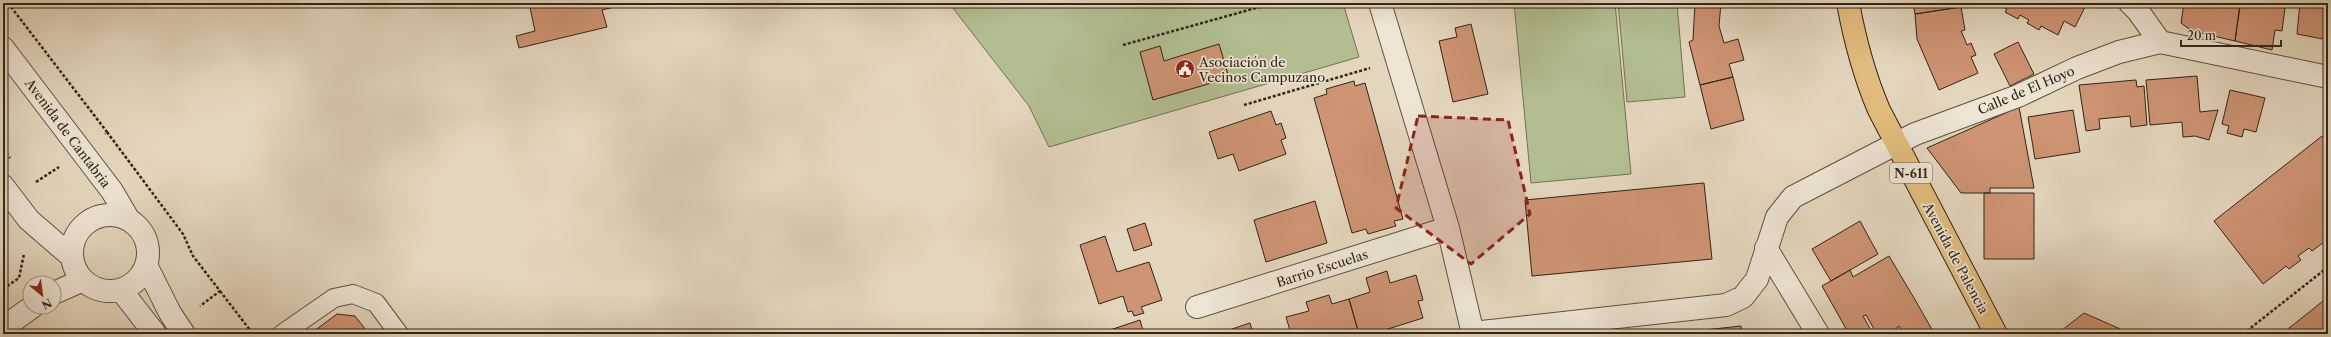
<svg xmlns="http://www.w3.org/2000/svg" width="2331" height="337" viewBox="0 0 2331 337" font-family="'Libre Caslon Text',serif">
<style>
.green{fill:#b2be92;stroke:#727254}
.building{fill:#ce9474;stroke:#312515}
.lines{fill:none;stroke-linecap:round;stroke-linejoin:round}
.lane-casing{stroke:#5e513f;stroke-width:20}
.street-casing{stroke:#5e513f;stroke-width:24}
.highway-casing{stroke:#312515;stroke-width:24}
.path{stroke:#312515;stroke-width:2.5;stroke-dasharray:3 2;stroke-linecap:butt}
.lane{stroke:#ede4d4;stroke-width:18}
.street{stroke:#ede4d4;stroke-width:22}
.highway{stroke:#e2bb7e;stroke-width:22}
.marked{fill:#8f2418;fill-opacity:0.2;stroke:#8f2418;stroke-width:3;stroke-dasharray:8 5;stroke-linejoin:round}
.labels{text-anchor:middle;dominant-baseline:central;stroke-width:3.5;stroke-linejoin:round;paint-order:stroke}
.shield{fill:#ede4d4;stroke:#695e4e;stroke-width:1}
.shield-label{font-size:12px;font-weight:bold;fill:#312515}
.poi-label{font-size:13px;fill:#312515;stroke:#ede4d4;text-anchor:start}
.street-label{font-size:13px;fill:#312515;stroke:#ede4d4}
</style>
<rect width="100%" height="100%" fill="#e4d6bd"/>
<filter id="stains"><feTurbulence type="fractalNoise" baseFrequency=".005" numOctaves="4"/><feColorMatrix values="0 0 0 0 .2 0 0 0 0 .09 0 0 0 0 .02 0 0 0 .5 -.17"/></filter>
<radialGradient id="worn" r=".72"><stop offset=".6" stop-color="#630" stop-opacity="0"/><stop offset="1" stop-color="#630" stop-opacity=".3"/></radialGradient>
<path class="green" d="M949,3H1343L1359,57L1049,147L1029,106Z
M1514,3H1615L1631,174L1531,183Z
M1618,3H1677L1685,97L1627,102Z"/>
<path class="building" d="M529,3H631L602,10L607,27L519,48L516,36L535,31Z
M1695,3H1721L1719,26L1724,43L1738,39L1744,60L1729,64L1733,77L1700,85L1689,42L1693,40Z
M1913,3H1960L1961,7L1915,14Z
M1995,3H2087L2075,27L2064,21L2058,35L2041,26L2039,30L2027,23L2029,20L2020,15L2018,19L2005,12L2007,9Z
M2184,3L2240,7L2235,41L2192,31L2181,23Z
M2240,3L2264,6V3H2278V7L2285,8L2282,31L2275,30L2272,50L2235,41Z
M2300,3H2328V40L2297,34Z
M1961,7L1965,30L1961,31L1962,33L1967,45L1971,43L1976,55L1971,57L1978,73L1939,90L1917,39L1915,14Z
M1471,24L1488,94L1453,102L1439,41L1457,37L1455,28Z
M2018,42L2034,74L2010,86L1994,54Z
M1219,44L1229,78L1153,100L1140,52L1160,46L1164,61Z
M2197,76L2200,112L2218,110L2209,140L2195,136L2183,137L2182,122L2150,125L2146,80Z
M1733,77L1744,120L1711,129L1700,85Z
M2136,80L2137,87L2144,86L2147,125L2131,127L2130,116L2099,119L2100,129L2086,131L2079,85Z
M1354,81L1355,86L1365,83L1403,219L1394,221L1396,226L1368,234L1366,229L1352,233L1314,98L1327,94L1326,89Z
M2230,90L2265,98L2256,132L2244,129L2242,137L2227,133L2229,126L2222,124Z
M2019,107L2034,188H1990V193H1961L1927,148Z
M2073,110L2080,152L2035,159L2028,117Z
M1271,111L1276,125L1281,123L1286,138L1281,140L1286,154L1239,171L1233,154L1218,159L1209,132Z
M2322,136L2328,144V233L2326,234L2328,239L2312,251L2309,248L2298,256L2301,260L2289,269L2286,266L2285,267L2263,284L2214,221Z
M1704,183L1712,259L1532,276L1525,200Z
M1984,193H2034V259H1984Z
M1315,201L1327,243L1266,262L1254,220Z
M1860,221L1878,254L1831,281L1812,249Z
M1145,223L1152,245L1134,251L1127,229Z
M1105,236L1117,272L1149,262L1162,300L1141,307L1144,313L1134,316L1132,311L1128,312L1123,296L1099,304L1080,245Z
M1889,256L1914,298L1934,333L1903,334L1899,326L1889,334L1890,331L1877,334L1866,315L1863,316L1873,334H1849L1822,286L1850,270L1853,277Z
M1387,271L1390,283L1416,275L1423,300L1418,301L1423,318L1372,334H1359L1349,299L1370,292L1366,278Z
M1329,295L1332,304L1349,299L1359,334H1291L1286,317L1309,311L1306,302Z
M2328,297V334H2281L2293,325Z
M2084,313L2127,332L2125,334H2057Z
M337,314L355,316L369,334H310Z
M1140,320L1144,334H1108L1107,331Z
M1250,323L1253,334H1217Z
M1741,326L1742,334H1668L1704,330Z"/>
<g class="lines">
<g class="lane-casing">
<path id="lane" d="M282,334L334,298L353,294L376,303L399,334"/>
</g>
<g class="street-casing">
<path id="street" d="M1380,3L1448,228L1473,334
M2130,3L2138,11L2160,42
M3,48L112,191L129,220
M3,186L29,220L72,257
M72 253a38 38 0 1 1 76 0a38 38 0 1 1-76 0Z
M1766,248L1818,334
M146,265L170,313L184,334
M121,290L155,334
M54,293L83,280
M1197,307L1448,228
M3,328L32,307
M1473,333L1726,305L1743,297L1757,279L1777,217L1793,197L1915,134L2018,96L2077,68L2119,52L2160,42L2328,77"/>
</g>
<g class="highway-casing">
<path id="highway" d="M1848,3C1855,41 1864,75 1879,110L1996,334"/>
</g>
<path class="path" d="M8,3L107,132L105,134
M1123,45L1274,3
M1244,105L1370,68
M107,132L183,234L193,256L220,291L200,306
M3,149L10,158
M36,182L59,167
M2328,245V246
M3,289L19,278L24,254
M220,291L253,334
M2243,334L2328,267"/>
<use href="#lane" class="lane"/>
<use href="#street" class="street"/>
<use href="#highway" class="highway"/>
</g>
<path class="marked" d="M1418,116L1508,120L1530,214L1471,264L1396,208Z"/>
<defs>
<g id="civic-disc" transform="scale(1)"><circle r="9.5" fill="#8f2418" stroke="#ede4d4"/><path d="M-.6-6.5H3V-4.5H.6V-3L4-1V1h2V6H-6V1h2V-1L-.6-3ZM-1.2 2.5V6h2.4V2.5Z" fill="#fff"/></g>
</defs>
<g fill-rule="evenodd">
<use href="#civic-disc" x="1185" y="69"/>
</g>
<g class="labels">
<rect class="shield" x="1890" y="163" width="42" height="20" rx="3"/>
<g class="shield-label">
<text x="1911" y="173">N-611</text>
</g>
<g class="poi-label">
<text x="1199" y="62">Asociación de<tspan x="1199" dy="15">Vecinos Campuzano</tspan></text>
</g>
<g class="street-label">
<text transform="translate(2026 90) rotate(-23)">Calle de El Hoyo</text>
<text transform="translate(68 133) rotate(53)">Avenida de Cantabria</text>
<text transform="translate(1956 258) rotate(62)">Avenida de Palencia</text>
<text transform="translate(1322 268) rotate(-18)">Barrio Escuelas</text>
</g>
</g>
<rect width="2331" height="337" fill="none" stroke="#e4d6bd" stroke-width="16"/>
<rect x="4" y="4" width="2323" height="329" fill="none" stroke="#312515" stroke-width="2"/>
<rect x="8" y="8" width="2315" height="321" fill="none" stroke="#312515"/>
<g transform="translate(42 295) rotate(151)"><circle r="19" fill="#ede4d4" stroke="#a29888"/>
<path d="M0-3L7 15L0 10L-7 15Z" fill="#8f2418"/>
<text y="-6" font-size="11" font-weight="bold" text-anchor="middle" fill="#312515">N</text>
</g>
<path d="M2181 40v6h100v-6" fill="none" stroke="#312515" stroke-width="2"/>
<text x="2187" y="40" font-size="12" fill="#312515" stroke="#ede4d4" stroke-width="3" paint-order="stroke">20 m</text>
<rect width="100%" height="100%" filter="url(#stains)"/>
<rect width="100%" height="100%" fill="url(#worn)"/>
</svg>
